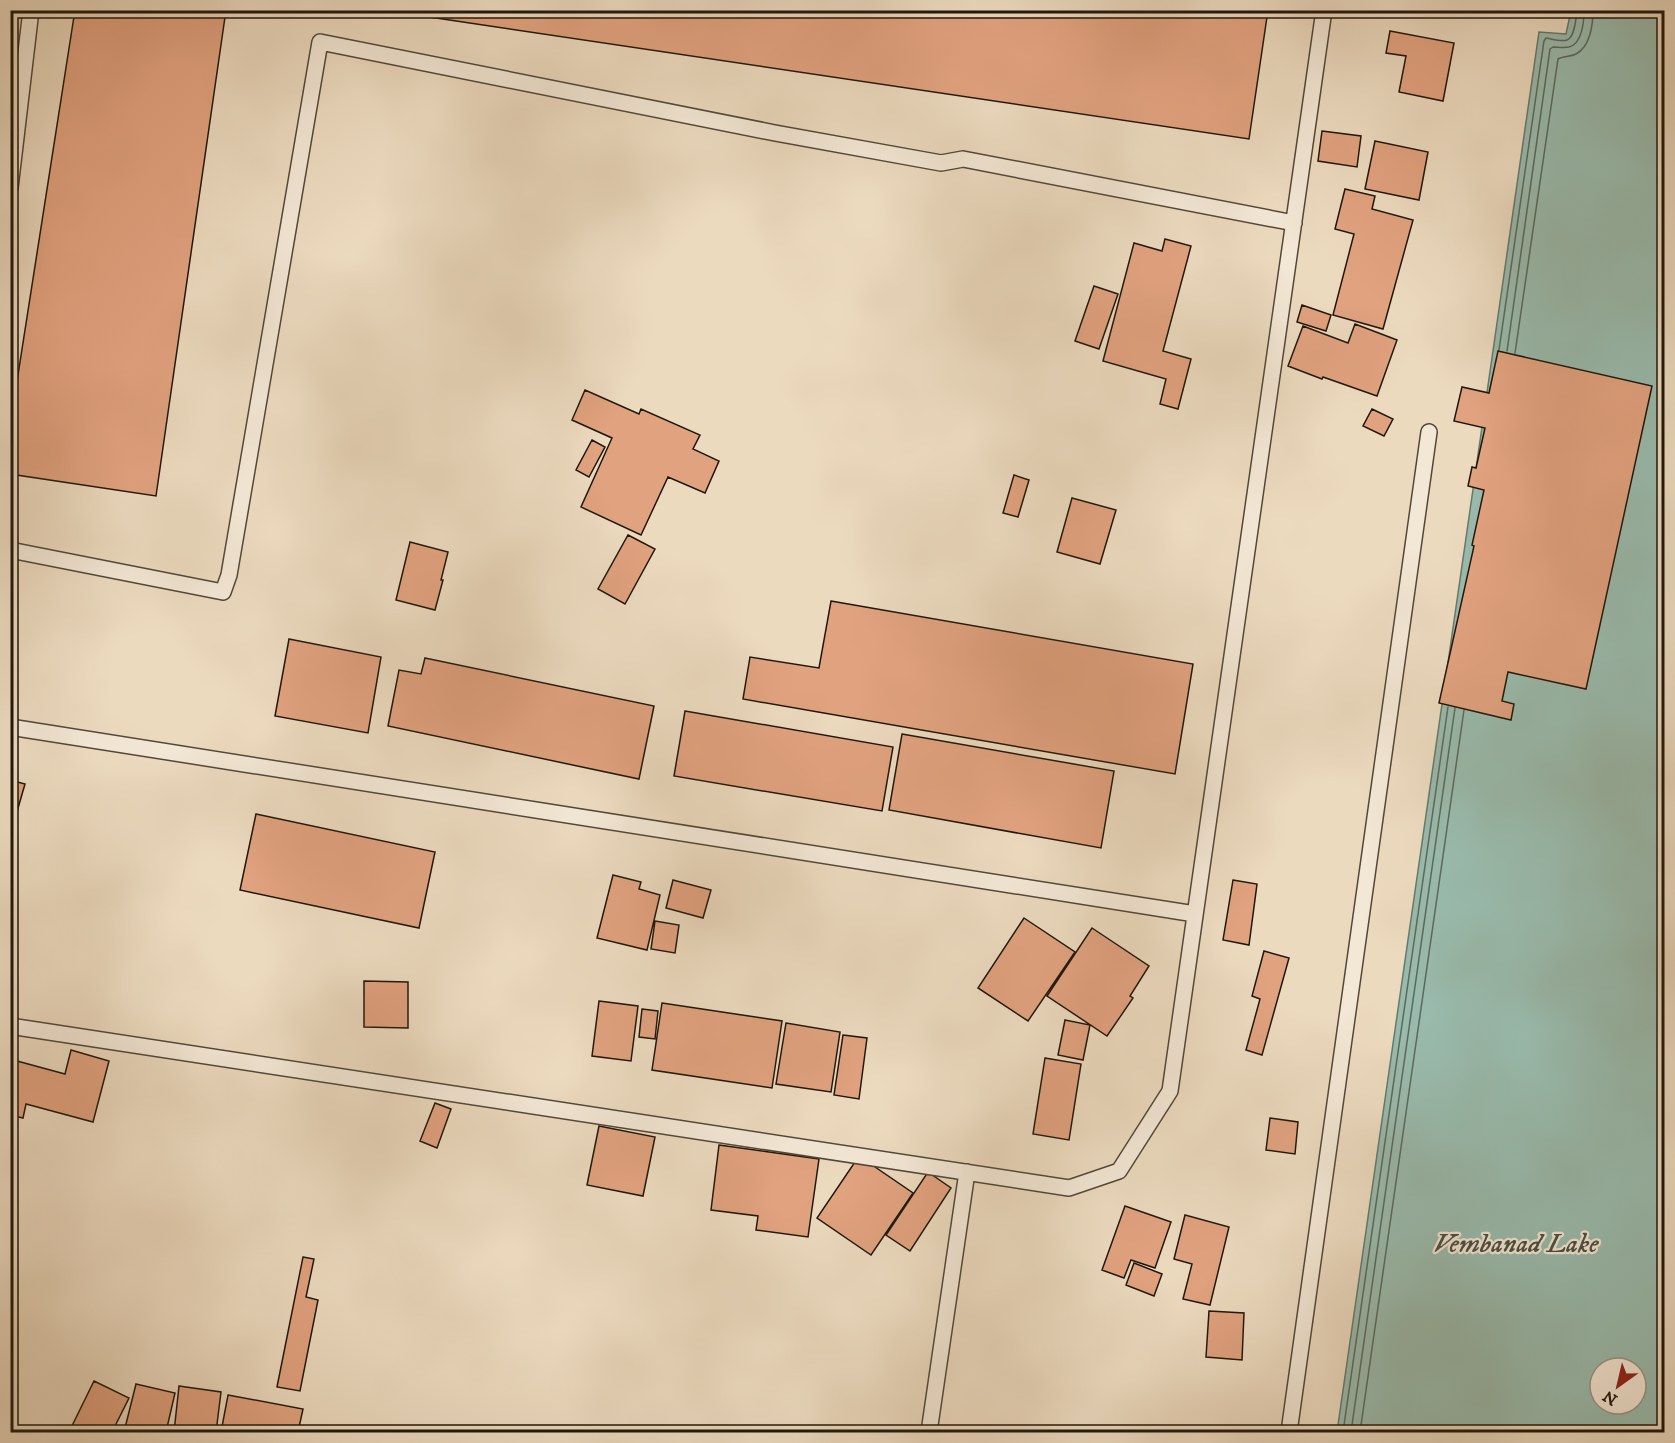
<svg xmlns="http://www.w3.org/2000/svg" width="1675" height="1443" viewBox="0 0 1675 1443" font-family="'IM FELL DW Pica',serif">
<style>
.water{fill:#99bbad;stroke:#68796d;stroke-width:1.5;fill-rule:evenodd}
.lines{fill:none;stroke-linecap:round;stroke-linejoin:round}
.shore{stroke:#5c695c;stroke-width:1.5}
.building{fill:#e1a27f;stroke:#1f170c;stroke-width:1.5}
.lane-casing{stroke:#524839;stroke-width:18}
.lane{stroke:#f3e7d5;stroke-width:15}
.labels{text-anchor:middle;dominant-baseline:central;stroke-width:4.5;stroke-linejoin:round;paint-order:stroke}
.water-label{font-size:27px;font-style:italic;fill:#4a5044;stroke:#f3e7d5}
</style>
<rect width="100%" height="100%" fill="#ecdabf"/>
<filter id="stains"><feTurbulence type="fractalNoise" baseFrequency=".00333" numOctaves="4"/><feColorMatrix values="0 0 0 0 .2 0 0 0 0 .09 0 0 0 0 .02 0 0 0 .5 -.17"/></filter>
<radialGradient id="worn" r=".72"><stop offset=".6" stop-color="#630" stop-opacity="0"/><stop offset="1" stop-color="#630" stop-opacity=".3"/></radialGradient>
<path class="water" d="M1571,11H1664V1432H1337L1539,32L1566,34ZM1600,1368H1636V1404H1600Z"/>
<g class="lines">
<path class="shore" d="M1499,350L1544,41L1546,38C1552,39 1562,42 1567,40C1575,37 1576,18 1577,10
M1507,351L1550,49L1553,47C1558,47 1564,48 1569,47C1582,44 1584,22 1584,10
M1515,353L1558,59C1563,56 1570,57 1576,54C1590,47 1593,25 1593,10
M1343,1432L1448,707
M1351,1432L1455,708
M1360,1432L1464,710"/>
</g>
<path class="building" d="M75,10H226L156,496L10,474V426Z
M396,10H1268L1249,139L396,12Z
M1390,31L1454,43L1443,101L1399,92L1406,56L1386,53Z
M1322,131L1361,136L1357,167L1318,161Z
M1375,141L1428,152L1419,200L1365,189Z
M1345,189L1375,196L1372,209L1413,220L1383,329L1333,315L1354,234L1335,229Z
M1165,239L1191,246L1163,351L1191,359L1178,409L1160,404L1166,379L1103,361L1134,243L1162,251Z
M1094,286L1118,294L1099,349L1075,341Z
M1302,305L1331,315L1326,331L1297,322Z
M1355,324L1397,340L1377,396L1323,377L1322,379L1288,366L1303,326L1348,343Z
M1498,351L1652,386L1586,689L1508,672L1502,701L1514,704L1511,720L1439,703L1474,546L1472,545L1484,490L1468,486L1472,467L1476,468L1485,428L1454,421L1462,387L1489,393Z
M585,390L639,414L641,409L700,435L693,449L719,461L705,493L668,477L641,535L581,507L612,438L572,420Z
M1372,409L1393,419L1384,436L1363,426Z
M592,440L605,447L589,477L576,470Z
M1014,475L1029,480L1018,517L1003,513Z
M1072,498L1116,510L1100,564L1057,552Z
M628,535L655,549L625,604L598,589Z
M410,542L448,552L441,580H443L435,610L396,600Z
M831,601L1193,664L1175,774L743,699L750,657L819,668Z
M289,639L381,657L368,733L275,716Z
M425,658L654,706L639,779L388,726L399,670L421,674Z
M685,711L893,747L882,811L674,776Z
M902,734L1114,771L1101,848L889,810Z
M10,780L25,784L10,836Z
M256,814L435,852L419,928L240,890Z
M613,875L641,882L639,889L660,895L647,950L597,938Z
M673,880L711,890L703,918L666,908Z
M1233,880L1257,884L1249,945L1223,940Z
M1024,918L1075,952L1028,1021L978,988Z
M655,921L679,925L675,953L651,949Z
M1092,928L1149,966L1130,996L1133,998L1107,1036L1047,996Z
M1264,951L1289,958L1262,1055L1246,1050L1260,999L1252,996Z
M364,981L408,982V1028L364,1027Z
M599,1001L638,1006L631,1061L592,1056Z
M662,1003L782,1021L772,1088L652,1070Z
M642,1009L658,1011L655,1039L639,1037Z
M1065,1020L1090,1025L1083,1060L1058,1055Z
M786,1023L840,1032L831,1092L776,1084Z
M843,1035L867,1038L859,1099L834,1095Z
M71,1050L109,1061L93,1122L26,1104L23,1118L10,1115V1077H13L17,1061L65,1074Z
M1045,1058L1081,1064L1069,1140L1033,1134Z
M435,1103L451,1109L437,1148L420,1141Z
M1270,1118L1298,1122L1295,1154L1266,1150Z
M599,1126L655,1137L643,1196L587,1185Z
M719,1145L819,1159L808,1237L756,1230L758,1216L711,1210Z
M859,1156L913,1193L871,1255L817,1218Z
M928,1172L951,1188L910,1251L886,1235Z
M1125,1206L1171,1222L1155,1268L1131,1260L1124,1278L1102,1270Z
M1185,1215L1229,1227L1210,1305L1183,1299L1192,1264L1174,1259Z
M303,1257L314,1259L306,1297L318,1300L300,1391L277,1387Z
M1134,1263L1162,1274L1154,1296L1126,1285Z
M1209,1311L1244,1313L1242,1360L1206,1357Z
M94,1381L129,1398L112,1432H69Z
M136,1384L175,1393L166,1432H124Z
M179,1386L221,1392L216,1432H174Z
M228,1395L303,1409L298,1432H221Z"/>
<g class="lines">
<g class="lane-casing">
<path id="lane" d="M10,188L31,10
M10,550L223,592L229,575L320,42L775,133L941,163L963,159L1294,223
M10,727L1195,914
M10,1026L1069,1188L1119,1171L1170,1091L1324,10
M929,1432L967,1172
M1289,1432L1429,432"/>
</g>
<use href="#lane" class="lane"/>
</g>
<g class="labels">
<g class="water-label">
<text x="1516" y="1244">Vembanad Lake</text>
</g>
</g>
<rect width="1675" height="1443" fill="none" stroke="#ecdabf" stroke-width="36"/>
<rect x="12" y="12" width="1651" height="1419" fill="none" stroke="#1f170c" stroke-width="3"/>
<rect x="18" y="18" width="1639" height="1407" fill="none" stroke="#1f170c" stroke-width="1.5"/>
<g transform="translate(1618 1386) rotate(214)"><circle r="28" fill="#f3e7d5" stroke="#9e9485" stroke-width="1.5"/>
<path d="M0-4.5L10 22L0 15L-10 22Z" fill="#8f2418"/>
<text y="-9" font-size="16" font-weight="bold" text-anchor="middle" fill="#1f170c">N</text>
</g>
<rect width="100%" height="100%" filter="url(#stains)"/>
<rect width="100%" height="100%" fill="url(#worn)"/>
</svg>
